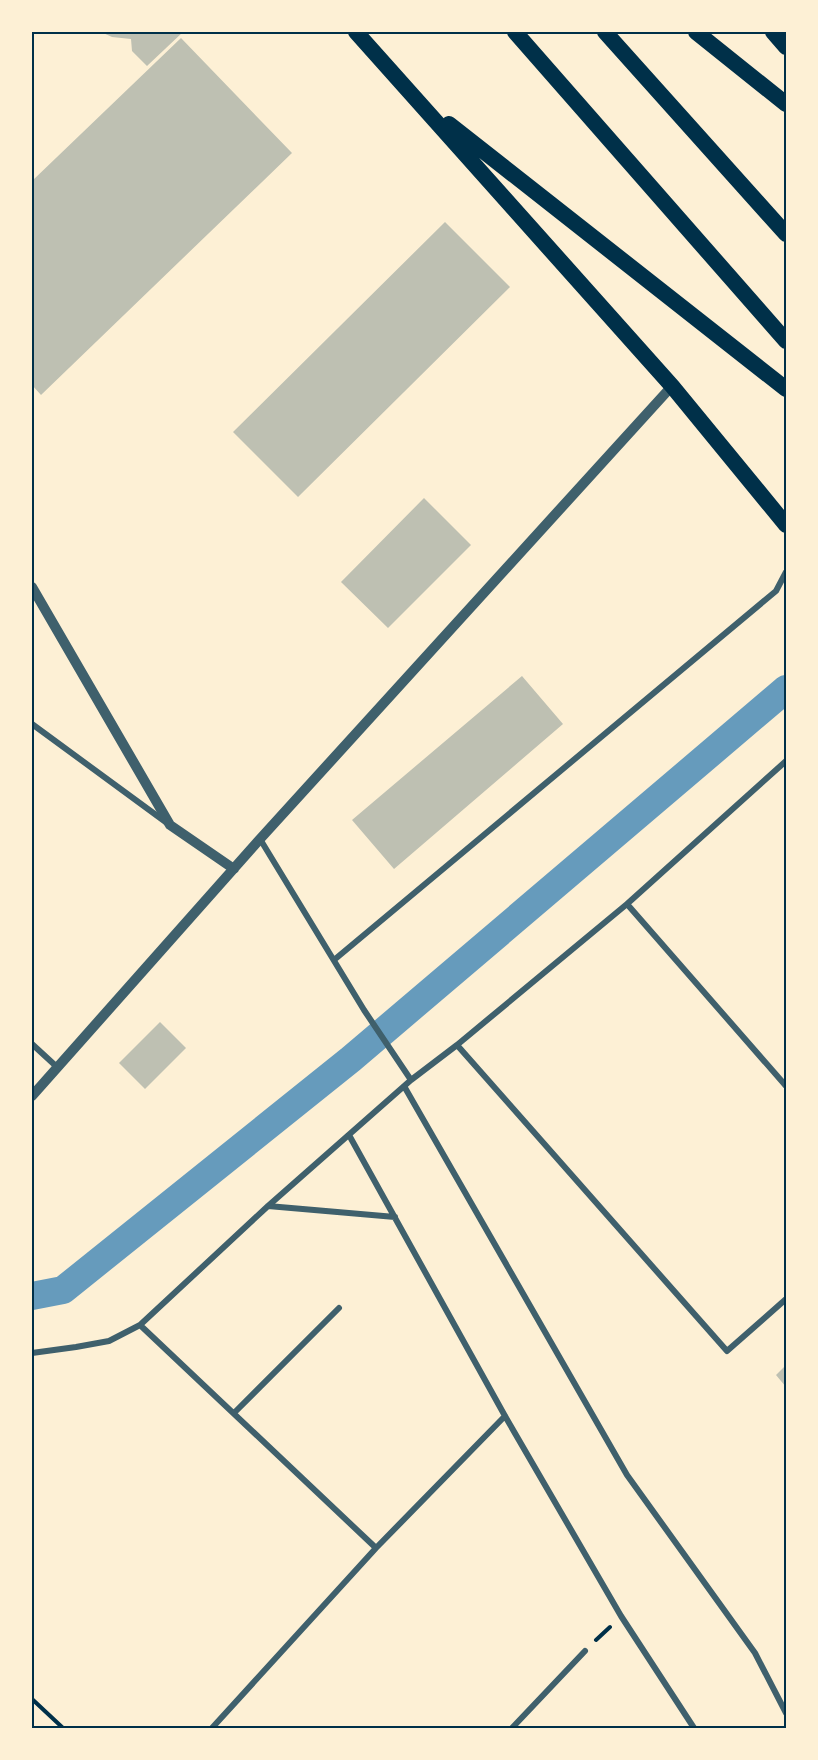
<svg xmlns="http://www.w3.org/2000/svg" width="818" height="1760" viewBox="0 0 818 1760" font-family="'Source Sans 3',sans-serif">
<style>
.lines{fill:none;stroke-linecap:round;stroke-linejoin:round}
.canal{stroke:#669bbc;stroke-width:28}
.building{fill:#bec0b2}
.path{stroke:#003049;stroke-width:4}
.minor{stroke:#3f606c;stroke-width:6}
.tertiary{stroke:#3f606c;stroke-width:10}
.trunk{stroke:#003049;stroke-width:16}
.neatline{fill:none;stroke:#003049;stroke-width:2}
</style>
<rect width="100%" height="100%" fill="#fdf0d5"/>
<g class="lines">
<path class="canal" d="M32,1296L63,1290L351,1059L786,689"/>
</g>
<path class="building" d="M101,32H183L147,66L132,51L131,39L112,37Z
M181,38L292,153L41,395L32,385V181Z
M445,222L510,287L298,497L233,432Z
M424,498L471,545L388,628L341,582Z
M522,676L563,724L394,869L352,820Z
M160,1022L186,1048L145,1089L119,1063Z
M786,1365V1387L776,1375Z"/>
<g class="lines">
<path class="path" d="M596,1640L610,1627
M32,1699L63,1728"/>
<path class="minor" d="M32,724L167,823
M260,839L364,1010L411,1080
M627,904L786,1086
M334,960L776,591L786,572
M32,1044L57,1067
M457,1045L727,1351L786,1299
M404,1086L627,1475L755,1653L786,1713
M349,1135L505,1416L621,1616L694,1728
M268,1206L395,1217
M140,1325L376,1548
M32,1353L76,1347L109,1341L140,1325L268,1206L411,1080L457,1045L627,904L786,761
M234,1413L339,1308
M212,1728L376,1548L505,1416
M512,1728L585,1651"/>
<path class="tertiary" d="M32,587L170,825L234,869
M32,1096L260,839L672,386"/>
<path class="trunk" d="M356,32L672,386L786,525
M515,32L786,341
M605,32L786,234
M696,32L786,104
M773,32L786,47
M449,124L786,389"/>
</g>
<rect width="818" height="1760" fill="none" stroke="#fdf0d5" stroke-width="66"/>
<rect x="33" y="33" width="752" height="1694" class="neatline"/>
</svg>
